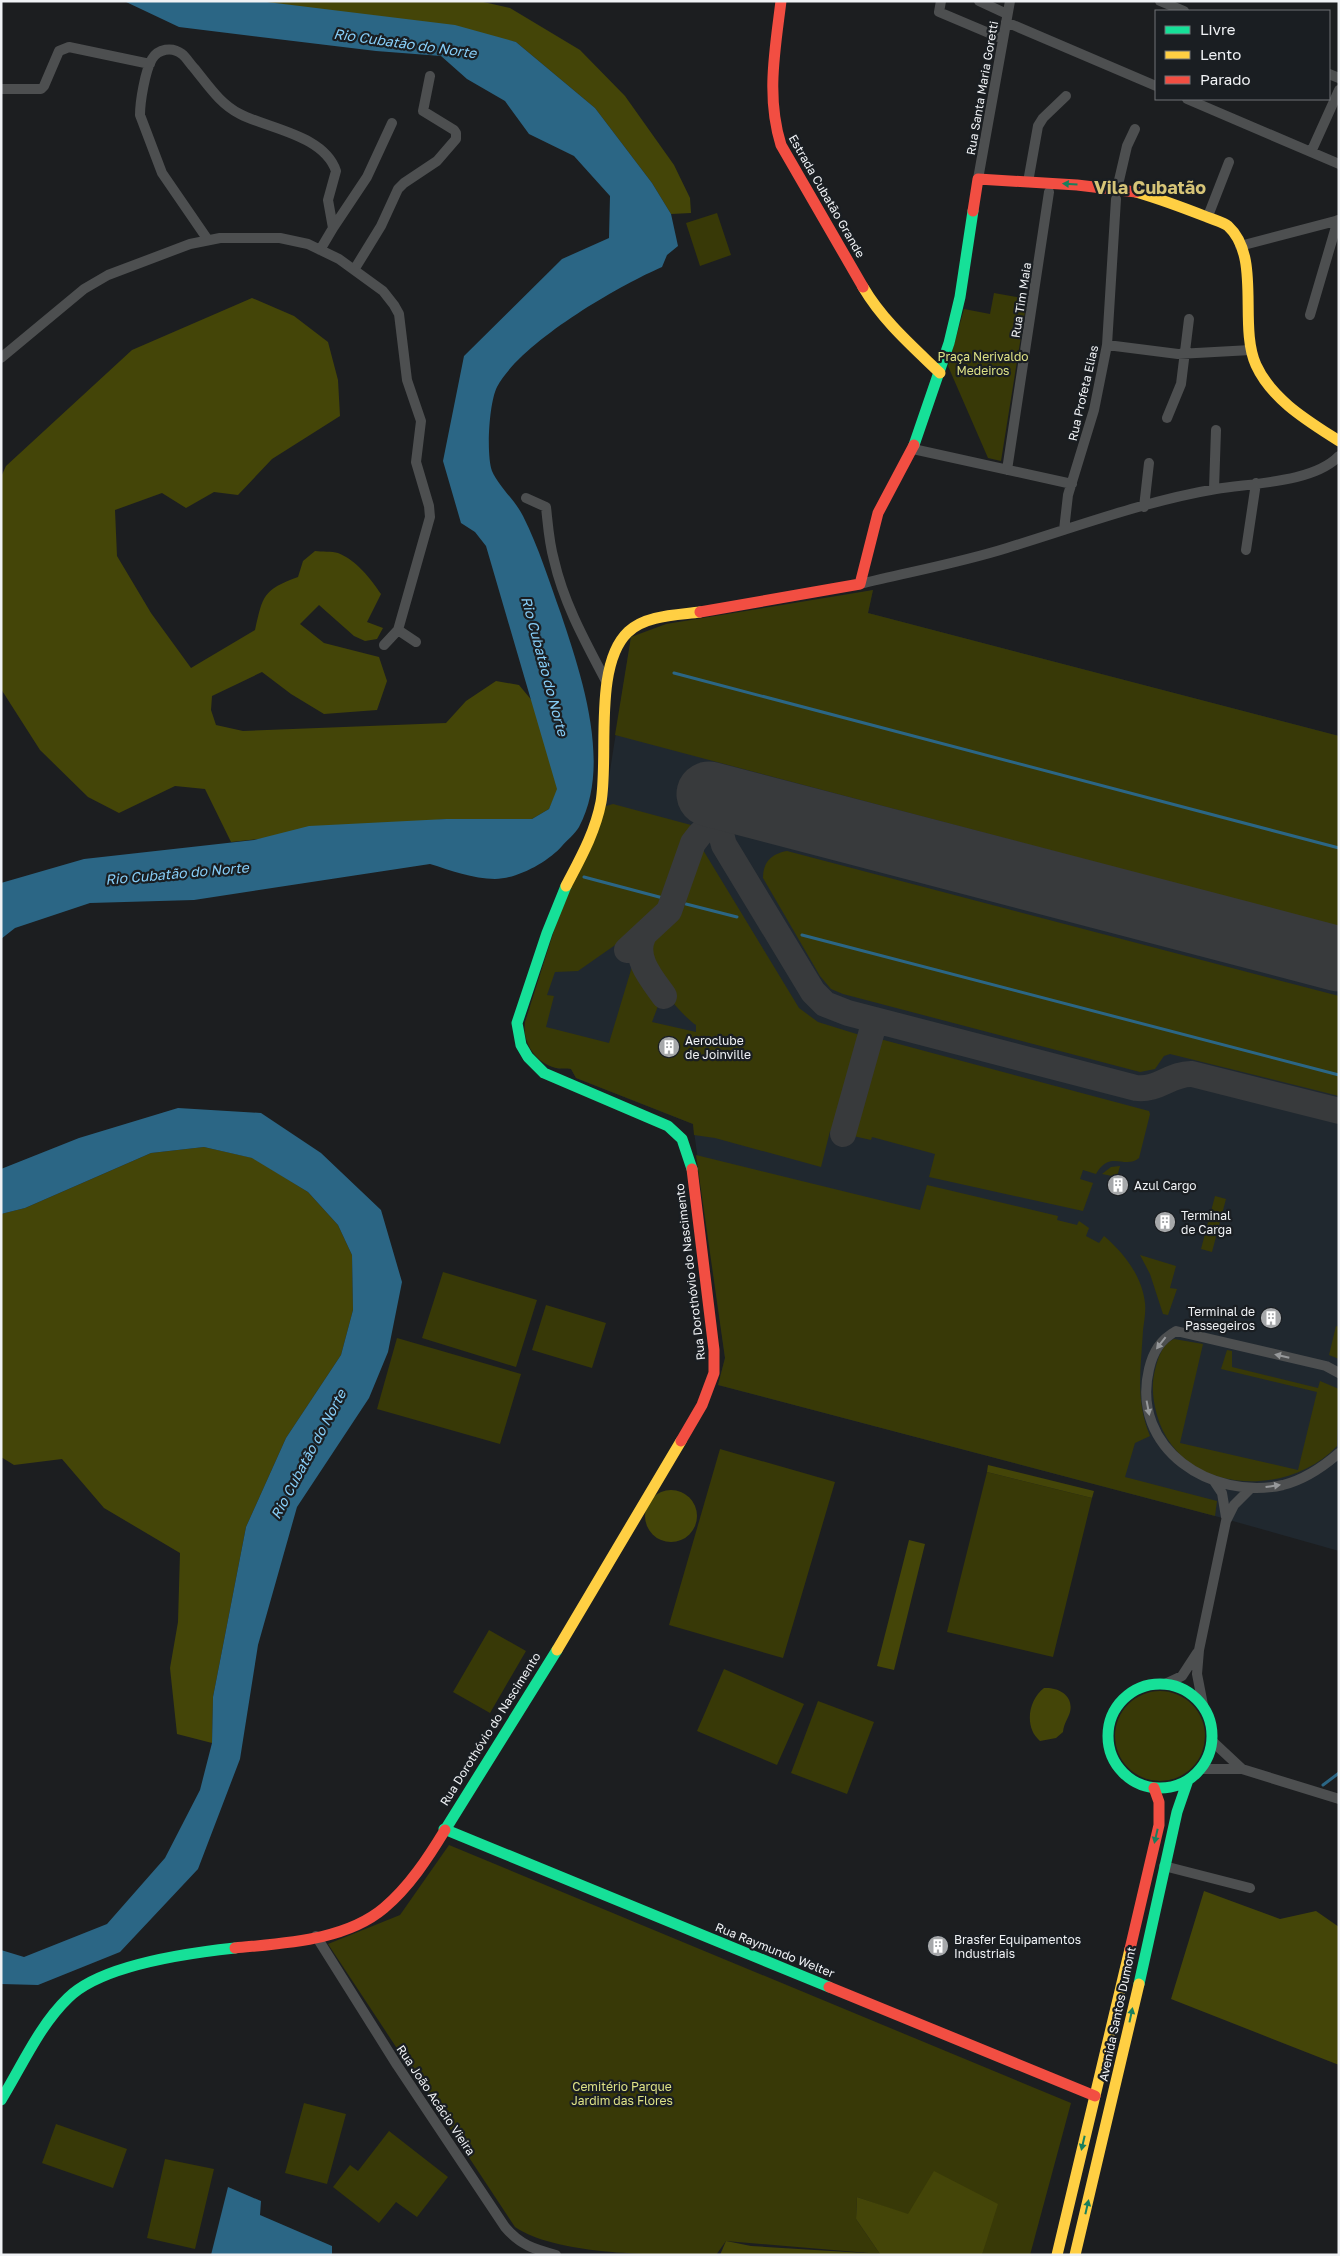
<svg xmlns="http://www.w3.org/2000/svg" width="1340" height="2256" viewBox="0 0 1340 2256" font-family="'Golos Text',sans-serif">
<style>
.built{fill:#20282f}
.green{fill:#383907}
.forest{fill:#444508}
.water{fill:#2b6685}
.lines{fill:none;stroke-linecap:round;stroke-linejoin:round}
.stream{stroke:#2b6685;stroke-width:3}
.taxiway{stroke:#383a3c;stroke-width:26}
.runway{stroke:#383a3c;stroke-width:65}
.street{stroke:#4d4f50;stroke-width:10}
.fast{stroke:#16e098;stroke-width:11}
.slow{stroke:#ffcf43;stroke-width:11}
.jam{stroke:#f24e42;stroke-width:11}
.oneway{fill:#187f5d}
.oneway2{fill:#96989a}
.labels{text-anchor:middle;dominant-baseline:central;stroke-width:4.5;stroke-linejoin:round;paint-order:stroke}
.street-label{font-size:12px;fill:#f0f2f5;stroke:#1a1e22}
.park-label{font-size:12px;fill:#dee286;stroke:#1a1e22}
.poi-label{font-size:12px;fill:#f0f2f5;stroke:#1a1e22;text-anchor:start}
.water-label{font-size:14px;font-style:italic;fill:#87cef8;stroke:#1a1e22}
.district-label{font-size:18px;font-weight:bold;fill:#d6c477;stroke:#1a1e22}
</style>
<rect width="100%" height="100%" fill="#1c1e20"/>
<path class="built" d="M873,590L868,613L1339,736V1551L1215,1516L718,1385L725,1358L693,1124L576,1078L571,1069L564,1067L559,1069L548,1065L525,1022L548,950L606,796L631,637Z"/>
<path class="green" d="M717,213L731,255L700,266L686,223Z
M994,293L1027,299L1001,461L988,458L948,366L964,309L990,314Z
M873,590L868,613L1339,736V927L615,735L631,637L666,624Z
M613,804L691,825L666,900L658,915L578,971L555,972L547,995L554,996L546,1027L609,1043L634,960L661,998L652,1022L696,1032V1025C680,1015 637,963 647,943C653,931 672,925 679,906C684,893 693,853 700,845L799,1008L818,1022L863,1036L838,1133L830,1131L821,1167L715,1138L694,1135L693,1124L576,1078L571,1069C566,1068 561,1069 556,1068C536,1063 522,1043 525,1022L558,918L606,806Z
M787,851L1339,996V1096L1170,1054L1164,1056L1155,1069L1140,1072L843,994L831,989L820,976L763,878C763,862 771,854 787,851Z
M880,1039L1149,1111L1150,1114L1139,1158C1125,1170 1110,1149 1096,1174L1083,1170L1080,1179L1093,1183L1083,1211L929,1177L935,1154L872,1137L871,1140L849,1135L875,1043Z
M696,1155L920,1210L927,1185L1058,1216L1057,1220L1077,1225L1079,1221L1089,1228L1086,1236L1099,1243L1104,1236C1124,1253 1142,1276 1145,1303C1146,1312 1144,1322 1143,1330C1141,1369 1135,1399 1150,1436L1135,1443L1125,1477L1217,1501L1215,1516L718,1385L725,1358Z
M1120,1166L1117,1177L1102,1174L1111,1167Z
M1215,1196L1226,1199L1212,1252L1201,1249Z
M1140,1255L1176,1266L1170,1288L1177,1289L1168,1315L1163,1314L1150,1274Z
M443,1272L537,1300L516,1367L422,1338Z
M546,1305L606,1323L592,1368L532,1350Z
M1336,1326L1339,1327V1359L1329,1355Z
M397,1338L521,1374L500,1444L377,1409Z
M1174,1339L1203,1344L1180,1443L1298,1470L1317,1392L1221,1369L1227,1350L1232,1351V1367L1318,1388L1320,1381L1339,1389L1337,1446C1286,1500 1179,1494 1157,1415C1153,1400 1151,1386 1155,1370C1158,1358 1162,1344 1174,1339Z
M720,1449L835,1482L783,1658L669,1625Z
M987,1472L1092,1498L1053,1657L947,1632Z
M489,1630L526,1651L490,1713L453,1692Z
M724,1669L804,1704L777,1765L697,1731Z
M1115 1736a45 45 0 1 1 90 0a45 45 0 1 1-90 0Z
M818,1701L874,1722L847,1794L791,1773Z
M449,1845L1071,2103L1030,2255H982L988,2232L908,2215L857,2197L856,2219L880,2254L726,2241L716,2255C660,2255 558,2256 515,2227L328,1944L400,1915Z
M304,2103L346,2114L327,2184L285,2173Z
M56,2124L127,2149L113,2188L42,2163Z
M389,2131L448,2177L417,2217L396,2202L379,2223L333,2187L350,2165L358,2171Z
M165,2159L214,2169L195,2249L147,2238Z"/>
<path class="forest" d="M259,1H479L510,8L580,50L625,96L674,165L690,198L691,213L671,214L652,183L595,108L516,42Z
M252,298L294,316L328,342L338,380L340,416L272,459L238,495L214,492L186,508L162,493L115,510L117,556L151,613L191,668L255,630C263,595 263,590 298,577L303,561L315,551C322,552 332,551 338,553C356,560 371,579 381,594L367,622L383,628L377,639L365,641L354,636L319,605L300,624L324,643L379,657L387,681L377,710L324,714L291,694L262,672L212,696L211,710L216,725L243,731L446,723L466,701L496,681L519,685L534,703L558,789L549,809L532,819H446L231,842L205,789L175,786L119,813L88,797L40,750L1,689V477L6,466L132,350Z
M204,1147L253,1158L308,1192L338,1225L352,1255L353,1310L341,1355L286,1438L246,1527L213,1697L212,1743L177,1734L170,1668L178,1622L180,1553L104,1508L62,1459L14,1465L1,1457V1214L25,1208L151,1153Z
M988,1465L1094,1491L1092,1498L987,1472Z
M645 1516a26 26 0 1 1 52 0a26 26 0 1 1-52 0Z
M909,1540L925,1544L894,1670L877,1666Z
M1044,1688C1058,1687 1074,1695 1070,1712C1068,1719 1064,1723 1063,1732L1056,1738L1040,1741C1024,1728 1028,1700 1044,1688Z
M1204,1891L1280,1919L1316,1911L1339,1927V2065L1171,1999Z
M934,2171L998,2204L982,2255H720L726,2241L751,2246L880,2254L856,2219L857,2197L908,2214Z"/>
<path class="water" d="M124,1H259L455,25L516,42L595,108L652,183L671,214L678,246L667,255L662,267C616,287 520,343 497,387C489,403 486,454 492,471C499,487 515,500 523,516C539,548 549,581 561,614C582,677 612,765 579,827C575,834 567,840 562,846C548,862 517,879 495,879C473,879 450,870 430,864L194,900L90,903L15,928L1,939V883L84,859L254,840L309,826L446,819H532L549,809L557,789L486,546L475,532L461,523L443,461L464,356L562,259L609,238L610,196L574,156L529,134L505,101L467,79L441,56L376,51L179,27Z
M178,1108L261,1113L321,1153L381,1210L402,1282L388,1352L369,1398L297,1507L258,1645L240,1759L198,1869L120,1952L38,1985L1,1984V1950L24,1957L107,1924L165,1858L200,1790L212,1743L213,1697L246,1527L286,1438L341,1355L353,1310L352,1255L338,1225L308,1192L252,1158L204,1147L151,1153L25,1208L1,1214V1169L79,1138Z
M228,2187L261,2201L260,2215L332,2246V2254L211,2255Z"/>
<g class="lines">
<path class="stream" d="M674,673L1339,848
M584,877L663,898
M686,904L737,917
M802,935L1339,1075
M1323,1785L1339,1773"/>
<path class="taxiway" d="M752,805C723,805 716,819 724,845L813,992L825,1004L848,1013L1136,1088C1157,1091 1172,1073 1192,1074L1339,1111
M643,937C633,958 652,979 664,996
M627,950L669,911L693,843L700,834L729,809
M843,1134L875,1020"/>
<path class="runway" d="M709,794L1339,959"/>
<path class="street" d="M941,1L939,12L1003,39
M979,1L1007,14
M1160,1L1184,11
M1006,22L1156,86
M1329,74L1339,78
M1,89H41L44,86L59,51L69,47L150,64
M1187,99L1339,164
M1311,152L1339,90
M978,179L1010,1
M1028,182L1038,126L1043,118L1066,96
M1117,189L1127,146L1135,129
M1208,216L1229,162
M333,228L367,177L392,123
M208,240L162,173L140,115C140,102 145,71 152,59C158,49 172,46 182,54C186,57 190,64 194,68C208,85 220,104 240,114C269,129 324,135 336,171L328,200L333,228L320,250
M1240,246L1339,220
M354,270L381,226L398,189L404,183L437,161L456,139V133L454,130L423,111L430,76
M1310,315L1338,220
M1107,345L1178,354L1251,350
M1,358L84,289L108,275L190,244L220,238H280L308,244L339,259L383,291L394,305L399,314L407,380L421,421L416,462L429,506L430,517L398,630L384,645
M1167,418L1181,384L1189,319
M913,449L1072,484
M1007,470L1049,192
M1214,489L1216,430
M526,498L546,507C548,525 549,543 554,560C564,604 586,643 607,683
M1144,507L1149,463
M1064,530L1068,495L1094,410L1107,345L1116,199
M1246,550L1256,483
M860,584C909,572 959,563 1007,548C1076,527 1145,501 1216,489C1251,483 1313,483 1339,456
M398,630L416,642
M1339,1373L1326,1366L1176,1331C1160,1340 1153,1352 1149,1369C1130,1449 1212,1501 1283,1485C1303,1480 1324,1466 1339,1453
M1214,1481L1222,1493L1226,1517
M1165,1684L1182,1676L1197,1653
M1203,1705L1197,1674L1199,1650L1226,1521L1234,1505L1250,1489
M1212,1741L1242,1769
M1201,1769H1242L1339,1799
M1164,1866L1250,1888
M316,1936L397,2065L505,2227C520,2245 534,2249 556,2255"/>
<path class="fast" d="M914,445L949,343L960,297L973,211
M566,886L547,933L517,1023L521,1045L528,1057L544,1073L668,1126L682,1139L692,1169
M1108 1736a52 52 0 1 1 104 0a52 52 0 1 1-104 0Z
M444,1829L829,1987
M445,1830L557,1650
M1139,1984L1177,1812L1188,1780
M1,2100C22,2066 39,2026 68,1998C101,1965 188,1953 235,1948"/>
<path class="slow" d="M1136,192C1160,199 1184,208 1207,217C1214,220 1223,222 1228,226C1262,257 1238,325 1256,365C1272,400 1308,421 1339,441
M863,287C883,321 912,346 940,373
M566,886C580,859 595,833 601,802C609,756 593,665 628,632C645,615 678,615 700,612
M557,1650L681,1441
M1057,2255L1130,1949
M1075,2255L1139,1984"/>
<path class="jam" d="M781,1C775,50 766,97 781,145L863,287
M973,211L978,179L1077,185L1136,192
M700,612L860,584L878,513L914,445
M681,1441L702,1405L714,1373V1350L692,1169
M235,1948C283,1943 345,1941 384,1908C409,1887 428,1858 445,1830
M1130,1949L1159,1825V1802L1154,1788
M829,1987L1095,2096"/>
</g>
<defs><path id="oneway-solid" d="M-6-.8H1V-3.2L6.5 0L1 3.2V.8H-6Z" transform="scale(1.25)"/></defs>
<g class="oneway">
<use href="#oneway-solid" transform="translate(1070 184) rotate(-176)"/>
<use href="#oneway-solid" transform="translate(1156 1836) rotate(103)"/>
<use href="#oneway-solid" transform="translate(1131 2015) rotate(-78)"/>
<use href="#oneway-solid" transform="translate(1083 2143) rotate(103)"/>
<use href="#oneway-solid" transform="translate(1087 2207) rotate(-77)"/>
</g>
<g class="oneway2">
<use href="#oneway-solid" transform="translate(1161 1343) rotate(128)"/>
<use href="#oneway-solid" transform="translate(1282 1356) rotate(-167)"/>
<use href="#oneway-solid" transform="translate(1148 1408) rotate(79)"/>
<use href="#oneway-solid" transform="translate(1273 1486) rotate(-8)"/>
</g>
<defs>
<g id="building-disc" transform="scale(1.125)"><circle r="9.5" fill="#a6a8aa" stroke="#1a1e22"/><path d="M-4-6H4V6H1V3H-1V6H-4ZM-2.5-4.3h1.7v1.8h-1.7ZM.8-4.3h1.7v1.8H.8ZM-2.5-1h1.7V.8h-1.7ZM.8-1h1.7V.8H.8Z" fill="#fff"/></g>
</defs>
<g fill-rule="evenodd">
<use href="#building-disc" x="669" y="1047"/>
<use href="#building-disc" x="1118" y="1185"/>
<use href="#building-disc" x="1165" y="1222"/>
<use href="#building-disc" x="1271" y="1318"/>
<use href="#building-disc" x="938" y="1946"/>
</g>
<g class="labels">
<g class="street-label">
<text transform="translate(982 88) rotate(-80)">Rua Santa Maria Goretti</text>
<text transform="translate(827 196) rotate(60)">Estrada Cubatão Grande</text>
<text transform="translate(1021 300) rotate(-81)">Rua Tim Maia</text>
<text transform="translate(1083 393) rotate(-77)">Rua Profeta Elias</text>
<text transform="translate(690 1272) rotate(-97)">Rua Dorothóvio do Nascimento</text>
<text transform="translate(490 1729) rotate(-58)">Rua Dorothóvio do Nascimento</text>
<text transform="translate(775 1950) rotate(22)">Rua Raymundo Welter</text>
<text transform="translate(1117 2014) rotate(-78)">Avenida Santos Dumont</text>
<text transform="translate(436 2100) rotate(56)">Rua João Acácio Vieira</text>
</g>
<g class="park-label">
<text x="983" y="356">Praça Nerivaldo<tspan x="983" dy="14">Medeiros</tspan></text>
<text x="622" y="2086">Cemitério Parque<tspan x="622" dy="14">Jardim das Flores</tspan></text>
</g>
<g class="poi-label">
<text x="685" y="1040">Aeroclube<tspan x="685" dy="14">de Joinville</tspan></text>
<text x="1134" y="1185">Azul Cargo</text>
<text x="1181" y="1215">Terminal<tspan x="1181" dy="14">de Carga</tspan></text>
<text x="1255" y="1311" text-anchor="end">Terminal de<tspan x="1255" dy="14">Passegeiros</tspan></text>
<text x="954" y="1939">Brasfer Equipamentos<tspan x="954" dy="14">Industriais</tspan></text>
</g>
<g class="water-label">
<text transform="translate(405 43) rotate(8)">Rio Cubatão do Norte</text>
<text transform="translate(545 666) rotate(75)">Rio Cubatão do Norte</text>
<text transform="translate(177 873) rotate(-5)">Rio Cubatão do Norte</text>
<text transform="translate(308 1454) rotate(-62)">Rio Cubatão do Norte</text>
</g>
<g class="district-label">
<text x="1150" y="187">Vila Cubatão</text>
</g>
</g>
<rect width="1340" height="2256" fill="none" stroke="#f0f2f5" stroke-width="5"/>
<rect x="1155" y="10" width="175" height="90" fill="#1a1e22" stroke="#707376"/>
<rect x="1165" y="26" width="25" height="8" fill="#16e098" stroke="#707376"/>
<text x="1200" y="35" font-size="15" fill="#f0f2f5">Livre</text>
<rect x="1165" y="51" width="25" height="8" fill="#ffcf43" stroke="#707376"/>
<text x="1200" y="60" font-size="15" fill="#f0f2f5">Lento</text>
<rect x="1165" y="76" width="25" height="8" fill="#f24e42" stroke="#707376"/>
<text x="1200" y="85" font-size="15" fill="#f0f2f5">Parado</text>
</svg>
